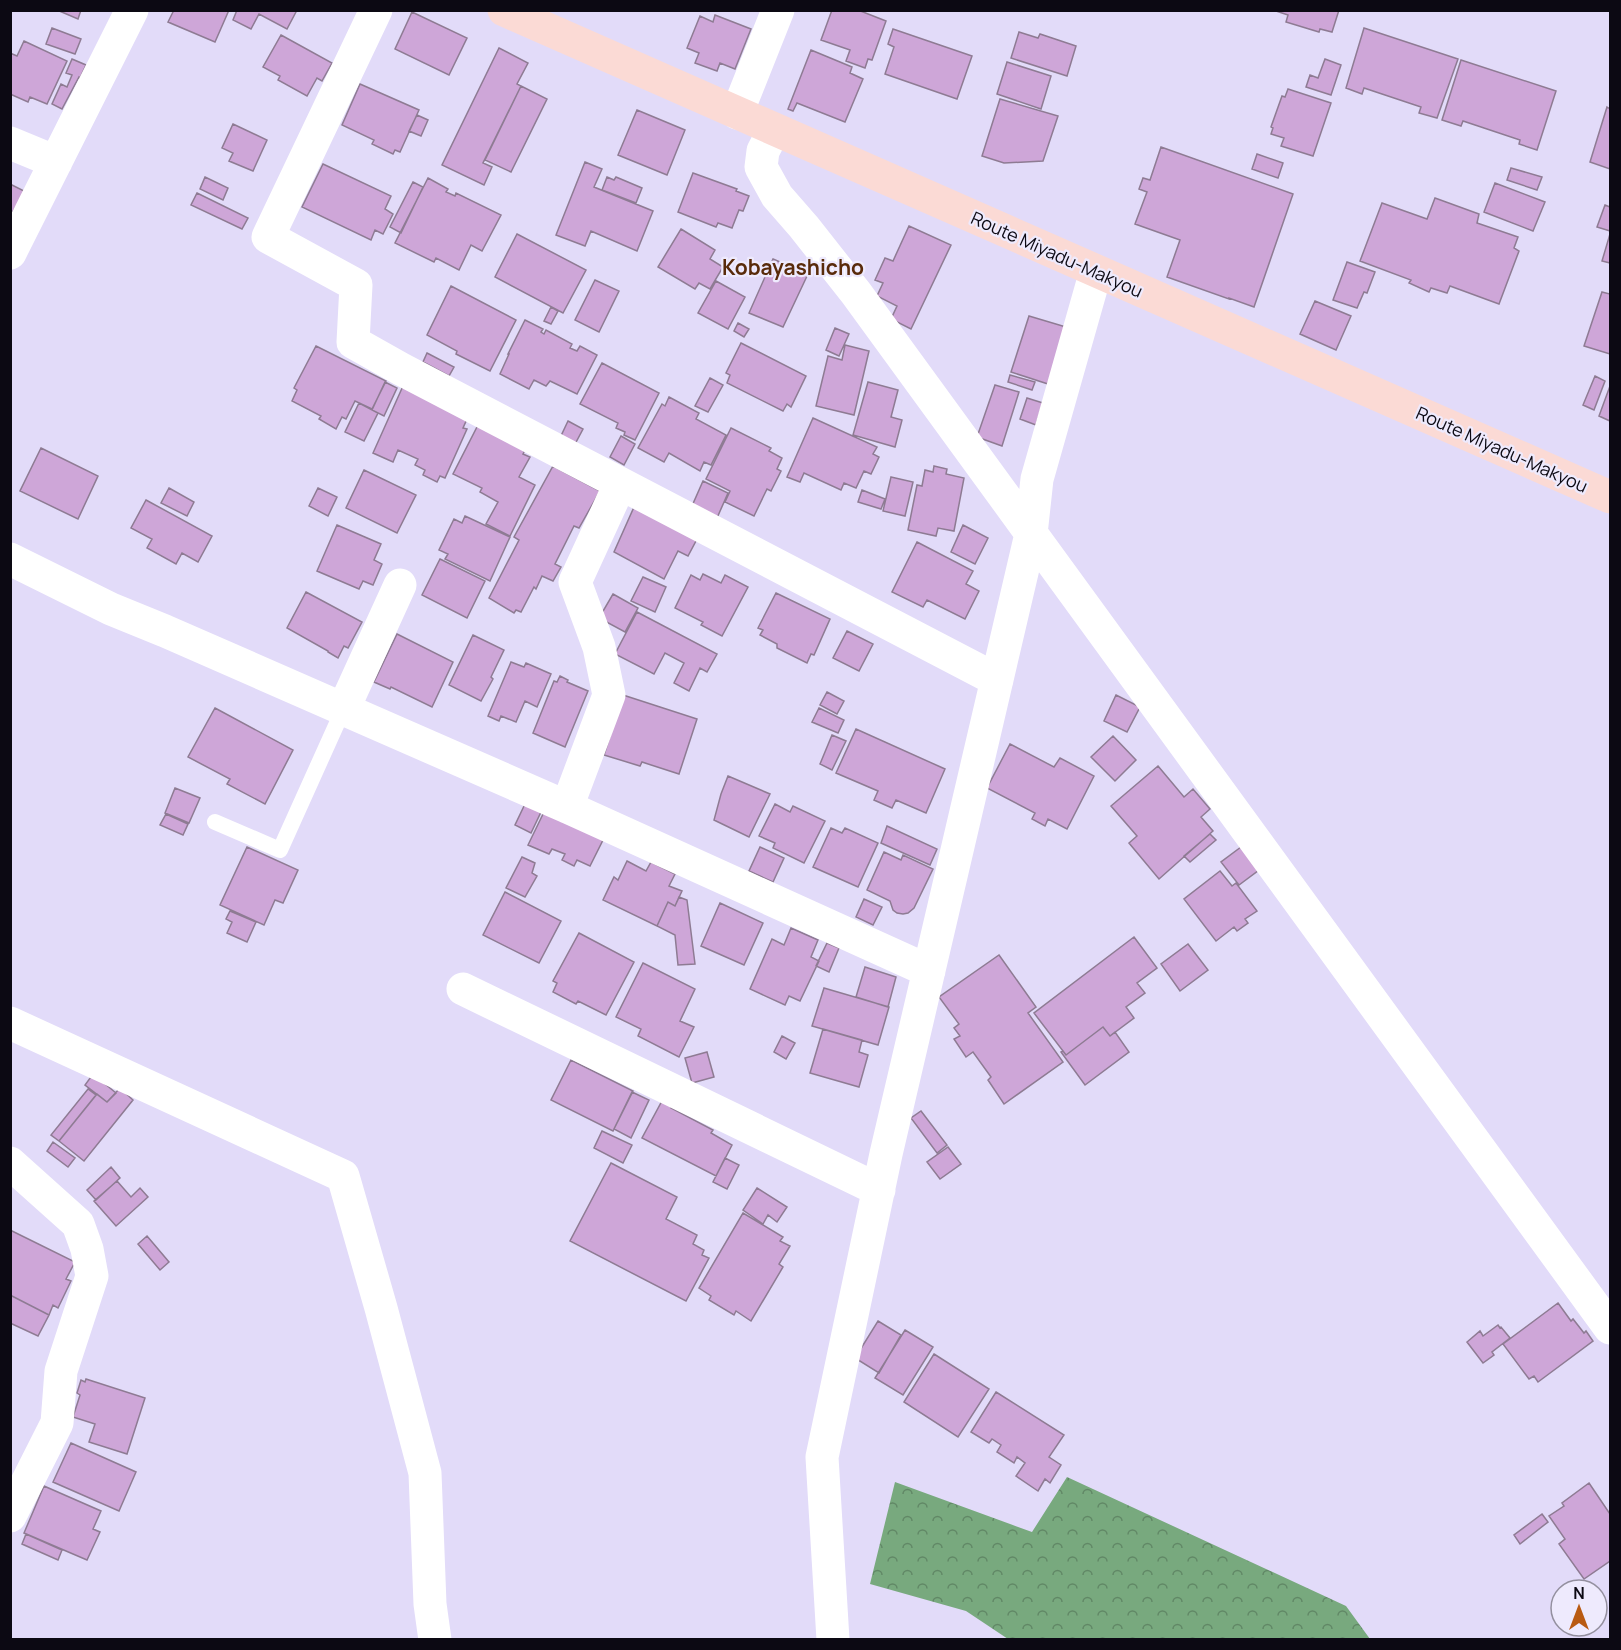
<svg xmlns="http://www.w3.org/2000/svg" width="1621" height="1650" viewBox="0 0 1621 1650" font-family="Manrope,sans-serif">
<style>
.forest{fill:url(#forest-crowns)}
.building{fill:#cea6d8;stroke:#8e7b93;stroke-width:1.5}
.lines{fill:none;stroke-linecap:round;stroke-linejoin:round}
.service{stroke:#fff;stroke-width:16}
.minor{stroke:#fff;stroke-width:33}
.primary{stroke:#fbdad5;stroke-width:33}
.labels{text-anchor:middle;dominant-baseline:central;stroke-width:4.5;stroke-linejoin:round;paint-order:stroke}
.street-label{font-size:18px;fill:#0c0913;stroke:#eeeafd}
.quarter-label{font-size:21px;font-weight:bold;fill:#592b0b;stroke:#eeeafd}
</style>
<defs>
<pattern id="forest-crowns" width="20" height="18" patternUnits="userSpaceOnUse" patternTransform="scale(1.5)"><rect width="20" height="18" fill="#78a97e"/><path d="M2 6a3 3 0 1 1 6 0M12 15a3 3 0 1 1 6 0" fill="none" stroke="#618866"/></pattern>
</defs>
<rect width="100%" height="100%" fill="#e2dbf9"/>
<path class="forest" d="M1067,1477L1346,1606L1370,1639H1008L966,1611L870,1584L895,1482L1032,1532Z"/>
<path class="building" d="M57,10H81L78,19Z
M174,10H229L215,42L168,22Z
M237,10H297L287,29L259,14L251,29L233,20Z
M832,10H858L886,21L872,60L868,59L865,68L846,61L850,50L821,40Z
M1273,10H1339L1332,32L1320,29L1319,32L1286,22L1288,15Z
M412,12L467,38L449,75L395,49Z
M715,15L751,29L735,69L720,63L717,71L695,63L699,53L687,48L700,16L713,22Z
M52,28L81,39L75,54L46,44Z
M1364,28L1458,59L1437,118L1419,113L1421,107L1364,88L1362,94L1346,88Z
M893,29L972,56L957,99L885,74L894,47L888,44Z
M1019,32L1038,38L1040,34L1076,46L1067,76L1011,58Z
M281,35L332,63L322,81L317,78L307,96L278,80L280,76L263,67Z
M24,41L67,61L47,104L30,97L28,102L10,94V53L17,56Z
M499,48L528,63L517,84L521,86L483,163L492,167L484,185L442,165Z
M811,50L852,67L850,73L863,79L845,122L797,103L793,111L788,109Z
M72,59L86,65L80,78L79,77L62,109L52,104L61,84L67,87L72,75L66,73Z
M1325,59L1341,65L1331,95L1306,87L1310,75L1318,78Z
M1461,60L1556,91L1537,150L1519,144L1520,140L1463,121L1461,126L1442,120Z
M1007,62L1051,76L1041,109L997,94Z
M360,84L419,110L400,152L395,150L393,154L372,144L374,140L342,125Z
M521,86L547,99L511,172L485,160Z
M1288,89L1331,103L1313,156L1281,146L1284,138L1271,134L1273,128L1271,127L1282,96L1285,97Z
M1000,99L1058,116L1043,161L1004,163L982,156Z
M1607,107L1610,109V169L1590,162Z
M637,110L685,130L667,175L618,155Z
M417,115L428,120L421,136L409,131Z
M233,124L267,140L253,171L229,161L233,153L222,148Z
M1161,147L1293,194L1254,307L1229,298V299L1167,277L1180,240L1135,224L1147,192L1139,189L1143,178L1150,180Z
M1257,154L1283,163L1278,178L1252,169Z
M585,162L602,169L594,187L653,211L637,251L591,231L585,246L556,235Z
M323,164L391,196L385,209L393,214L383,234L375,230L371,240L302,207Z
M1511,168L1542,177L1537,190L1507,180Z
M693,173L737,189L736,191L749,196L743,211L739,210L732,228L718,223L716,227L678,212Z
M205,177L228,188L223,200L200,189Z
M607,177L614,180L616,177L642,188L636,203L602,190Z
M428,178L448,189L446,192L455,196L456,193L501,215L482,251L471,245L459,270L436,258L434,262L395,243Z
M413,182L423,187L401,233L390,227Z
M1495,183L1545,202L1533,231L1484,212Z
M10,184L26,192L10,216Z
M197,193L248,218L242,229L191,205Z
M1435,198L1479,214L1477,223L1518,237L1514,248L1519,251L1499,304L1450,286L1447,293L1431,288L1429,292L1409,283L1411,280L1360,261L1382,203L1427,219Z
M1605,205L1610,207V231L1597,227Z
M909,226L951,245L911,329L891,319L897,306L877,296L883,283L875,280L885,258L893,261Z
M681,229L715,250L710,259L723,267L710,289L699,283L695,289L658,267Z
M517,234L586,270L563,313L495,277Z
M1610,234V263L1602,261Z
M773,259L808,274L783,327L749,313Z
M1347,262L1375,272L1367,293L1364,292L1357,308L1333,300Z
M595,280L619,291L599,332L575,320Z
M716,281L745,297L728,329L698,313Z
M451,286L516,320L490,371L456,354L457,351L427,335Z
M1602,292L1610,294V354L1584,346Z
M1315,301L1351,316L1336,350L1300,334Z
M551,307L558,311L551,324L544,321Z
M1029,316L1066,327L1048,384L1011,372Z
M525,320L543,329L541,332L544,334L546,330L572,344L570,348L577,351L580,346L597,355L577,394L550,381L546,386L534,380L529,389L500,374L509,354H508Z
M738,323L749,329L744,337L734,331Z
M835,328L849,334L839,356L826,350Z
M741,343L806,376L791,407L787,404L783,411L727,383L730,375L726,373Z
M845,345L869,351L854,415L816,406L828,356L842,360Z
M316,346L386,381L372,409L355,401L346,419L342,417L336,429L319,419L321,416L292,401L297,390L294,388Z
M427,353L454,367L449,376L423,362Z
M602,363L659,393L635,440L624,435L625,432L616,428L618,423L580,404Z
M1010,375L1035,382L1032,390L1008,382Z
M1595,376L1605,381L1594,410L1583,405Z
M710,378L723,385L708,412L695,406Z
M385,382L397,388L384,416L372,410Z
M868,382L898,390L891,417L902,420L895,447L853,435Z
M995,385L1019,392L1002,446L977,437Z
M403,386L467,419L463,428L467,429L445,478L440,476L437,482L423,475L425,470L415,465L418,459L398,450L393,462L373,453Z
M1610,386V421L1599,416Z
M669,397L699,413L696,419L726,435L711,465L704,462L700,471L669,453L664,462L638,448L662,404L665,406Z
M1027,398L1043,403L1036,425L1020,419Z
M359,403L378,413L364,441L345,432Z
M813,418L877,447L873,454L879,457L871,474L864,471L856,488L844,483L841,490L804,473L800,482L787,477Z
M568,421L583,429L574,446L560,438Z
M478,425L527,446L523,454L530,457L519,477L535,485L510,536L486,524L498,502L480,492L482,488L453,474Z
M731,428L771,448L769,451L782,458L777,469L781,471L771,491L767,489L754,516L725,502L730,491L706,479Z
M621,436L635,444L624,465L610,457Z
M41,448L98,476L78,519L20,491Z
M553,466L600,491L579,528L574,526L555,564L561,567L553,581L542,576L536,589L534,587L521,612L516,610L514,613L489,598L519,540L514,537Z
M934,466L947,469L946,474L964,478L954,531L938,528L936,536L908,530L917,485L922,486L925,470L933,472Z
M364,470L416,495L397,533L346,508Z
M891,477L913,482L905,516L883,511Z
M703,481L728,493L717,518L692,506Z
M169,488L194,502L187,516L161,503Z
M318,488L337,497L328,516L309,506Z
M862,490L885,499L881,509L858,502Z
M146,500L212,536L198,562L182,553L176,564L147,548L152,539L131,528Z
M634,507L697,539L688,556L678,551L664,579L614,552Z
M465,516L510,537L490,581L445,559L448,554L439,550L454,519L462,523Z
M337,525L381,544L374,560L382,564L373,585L363,581L359,589L317,571Z
M963,525L988,538L975,564L951,552Z
M917,542L973,571L966,584L979,591L965,619L927,600L923,607L892,592Z
M440,559L485,581L467,618L422,595Z
M703,574L721,583L725,575L748,587L722,636L701,625L703,622L675,608L691,575L700,580Z
M643,577L666,587L655,612L631,601Z
M306,592L362,622L348,648L344,646L338,658L328,652V651L287,628Z
M776,593L830,619L814,655L811,654L807,663L777,648V644L760,635L763,630L758,628Z
M613,594L638,608L625,632L599,618Z
M637,612L717,654L707,672L700,668L689,691L674,683L684,663L665,653L654,674L615,654Z
M847,631L873,644L859,671L833,658Z
M397,634L453,662L432,707L391,687L390,689L374,682Z
M473,635L504,650L491,677L493,679L481,701L449,685Z
M511,662L524,667L526,663L551,674L537,707L525,701L516,722L501,716L499,721L488,716Z
M560,676L568,680L567,682L588,691L565,747L533,733L554,681L557,682Z
M827,692L844,701L837,714L820,705Z
M623,695L697,719L679,774L642,762L640,766L604,755Z
M1116,695L1140,707L1127,732L1104,721Z
M215,708L293,750L265,804L227,784L230,779L188,757Z
M819,708L844,720L838,733L812,722Z
M856,729L945,769L926,813L896,800L892,808L874,800L878,791L836,773Z
M832,735L846,741L832,770L820,764Z
M1113,736L1136,760L1115,781L1091,757Z
M1010,744L1054,767L1060,758L1094,776L1067,829L1048,819L1045,826L1032,819L1035,813L987,788Z
M1158,766L1184,797L1193,789L1210,809L1201,817L1213,831L1159,879L1129,843L1137,836L1111,806Z
M728,776L770,794L749,837L714,820L721,794Z
M175,788L200,798L189,823L165,813Z
M525,804L541,812L531,833L515,825Z
M775,804L790,812L793,806L825,821L804,863L773,848L775,843L759,836Z
M545,810L604,838L590,866L577,860L574,866L562,860L565,854L552,849L549,854L528,845Z
M166,814L188,824L183,835L160,825Z
M887,826L937,849L930,865L881,843Z
M831,828L842,833L845,828L878,843L858,887L813,867Z
M1210,834L1216,840L1190,862L1184,856Z
M247,847L298,870L283,903L275,900L264,925L220,905Z
M760,847L784,858L773,882L749,871Z
M1241,847L1259,870L1239,885L1221,862Z
M884,852L901,860L903,855L933,869L914,908L908,913L903,914L897,913L893,910L890,901L867,890Z
M522,857L535,863L532,873L537,876L525,897L506,888Z
M627,861L646,871L651,862L675,874L669,886L682,891L675,906L668,902L657,926L603,900L614,877L618,880Z
M1220,871L1232,886L1236,883L1257,911L1245,919L1248,923L1237,931L1234,927L1216,941L1184,899Z
M505,892L561,921L539,963L483,935Z
M679,897L687,900L695,964L678,965L675,935L657,926L668,902L675,906Z
M864,899L882,907L873,925L856,917Z
M720,903L763,923L744,965L701,946Z
M230,911L256,922L247,942L227,933L232,922L226,919Z
M791,928L818,940L811,957L819,961L800,1001L789,996L785,1005L750,989L772,939L784,945Z
M579,933L634,962L606,1015L578,1001L576,1004L553,992L557,983L553,981Z
M1134,937L1157,968L1137,983L1145,993L1126,1007L1134,1018L1110,1036L1103,1027L1066,1055L1034,1013Z
M827,943L839,948L829,972L816,966Z
M1188,944L1208,970L1180,991L1161,964Z
M999,955L1036,1007L1028,1013L1063,1062L1004,1104L988,1080L991,1077L973,1052L966,1057L954,1039L960,1036L954,1028L959,1024L939,997Z
M643,963L695,989L680,1021L694,1027L679,1057L638,1036L641,1029L616,1017Z
M865,967L896,977L888,1007L856,997Z
M824,988L889,1007L878,1045L812,1026Z
M1103,1027L1110,1036L1115,1032L1129,1052L1085,1085L1061,1052L1063,1051L1066,1055Z
M823,1029L862,1040L859,1052L868,1055L859,1087L810,1073Z
M782,1036L795,1043L786,1059L774,1052Z
M707,1052L714,1077L692,1083L685,1058Z
M571,1060L633,1091L613,1131L551,1100Z
M93,1074L116,1093L107,1102L85,1085Z
M120,1088L133,1100L84,1161L59,1141L97,1094L107,1102Z
M88,1089L96,1095L59,1141L51,1135Z
M632,1092L649,1100L631,1138L614,1129Z
M663,1099L673,1104L671,1108L713,1130L711,1133L732,1145L716,1176L642,1138Z
M921,1111L947,1145L937,1153L911,1118Z
M602,1131L632,1145L623,1163L594,1148Z
M53,1142L75,1158L68,1167L47,1151Z
M948,1147L961,1164L940,1179L927,1162Z
M725,1158L739,1165L727,1189L713,1182Z
M611,1163L677,1197L666,1219L697,1235L693,1244L704,1250L702,1255L709,1258L686,1301L570,1241Z
M111,1167L120,1178L96,1200L87,1190Z
M117,1181L131,1197L140,1188L148,1197L116,1226L94,1201Z
M757,1188L787,1207L777,1222L768,1215L763,1224L743,1210Z
M743,1213L783,1237L780,1241L790,1246L779,1264L783,1267L751,1321L736,1311L734,1315L709,1300L711,1296L699,1288Z
M10,1230L75,1262L66,1279L71,1281L58,1308L53,1305L49,1315L10,1295Z
M147,1236L169,1262L160,1270L138,1244Z
M10,1295L49,1315L38,1336L10,1323Z
M1558,1303L1571,1321L1573,1319L1584,1333L1586,1331L1593,1341L1538,1382L1534,1376L1529,1379L1503,1344Z
M878,1321L901,1335L879,1373L855,1358Z
M1498,1325L1500,1328L1501,1327L1510,1338L1492,1352L1494,1355L1483,1363L1467,1342L1480,1331L1483,1336Z
M905,1330L933,1347L903,1395L875,1378Z
M934,1354L989,1389L958,1437L904,1402Z
M86,1379L145,1398L127,1454L89,1442L95,1424L73,1417L80,1395L77,1393L81,1380L85,1382Z
M996,1392L1064,1435L1049,1457L1061,1465L1050,1483L1045,1479L1038,1491L1016,1476L1025,1463L1017,1457L1014,1463L997,1452L1001,1445L992,1439L989,1443L971,1432Z
M71,1443L136,1472L119,1511L53,1482Z
M1589,1483L1610,1514V1561L1584,1579L1559,1544L1565,1539L1549,1516L1564,1506L1562,1503Z
M44,1486L101,1511L93,1529L100,1532L87,1560L24,1533Z
M1542,1514L1548,1522L1520,1544L1514,1535Z
M26,1534L62,1550L58,1560L22,1544Z"/>
<g class="lines">
<path class="service" d="M215,822L280,850L343,710"/>
<path class="minor" d="M376,10L268,237L356,285L353,342L401,369L997,680
M737,113L778,10
M774,130L763,151L761,167L777,196L804,227L856,293L1610,1328
M10,143L56,162
M10,253L132,10
M10,559L111,609L165,631L567,807L929,971
M343,710L400,585
M567,807L609,695L599,647L575,582L620,484
M463,989L879,1190
M10,1023L343,1176L381,1308L425,1473L430,1604L435,1640
M10,1163L78,1224L87,1249L92,1276L61,1371L57,1423L10,1516
M833,1640L822,1457L886,1154L1031,534L1037,479L1096,271"/>
<path class="primary" d="M504,10L1610,497"/>
</g>
<g class="labels">
<g class="street-label">
<text transform="translate(1057 254) rotate(24)">Route Miyadu-Makyou</text>
<text transform="translate(1502 449) rotate(24)">Route Miyadu-Makyou</text>
</g>
<g class="quarter-label">
<text x="793" y="267">Kobayashicho</text>
</g>
</g>
<rect width="1621" height="1650" fill="none" stroke="#0c0913" stroke-width="24"/>
<g transform="translate(1579 1608)"><circle r="28" fill="#eeeafd" stroke="#94909f" stroke-width="1.5"/>
<path d="M0-4.5L10 22L0 15L-10 22Z" fill="#b95a12"/>
<text y="-9" font-size="16" font-weight="bold" text-anchor="middle" fill="#0c0913">N</text>
</g>
</svg>
